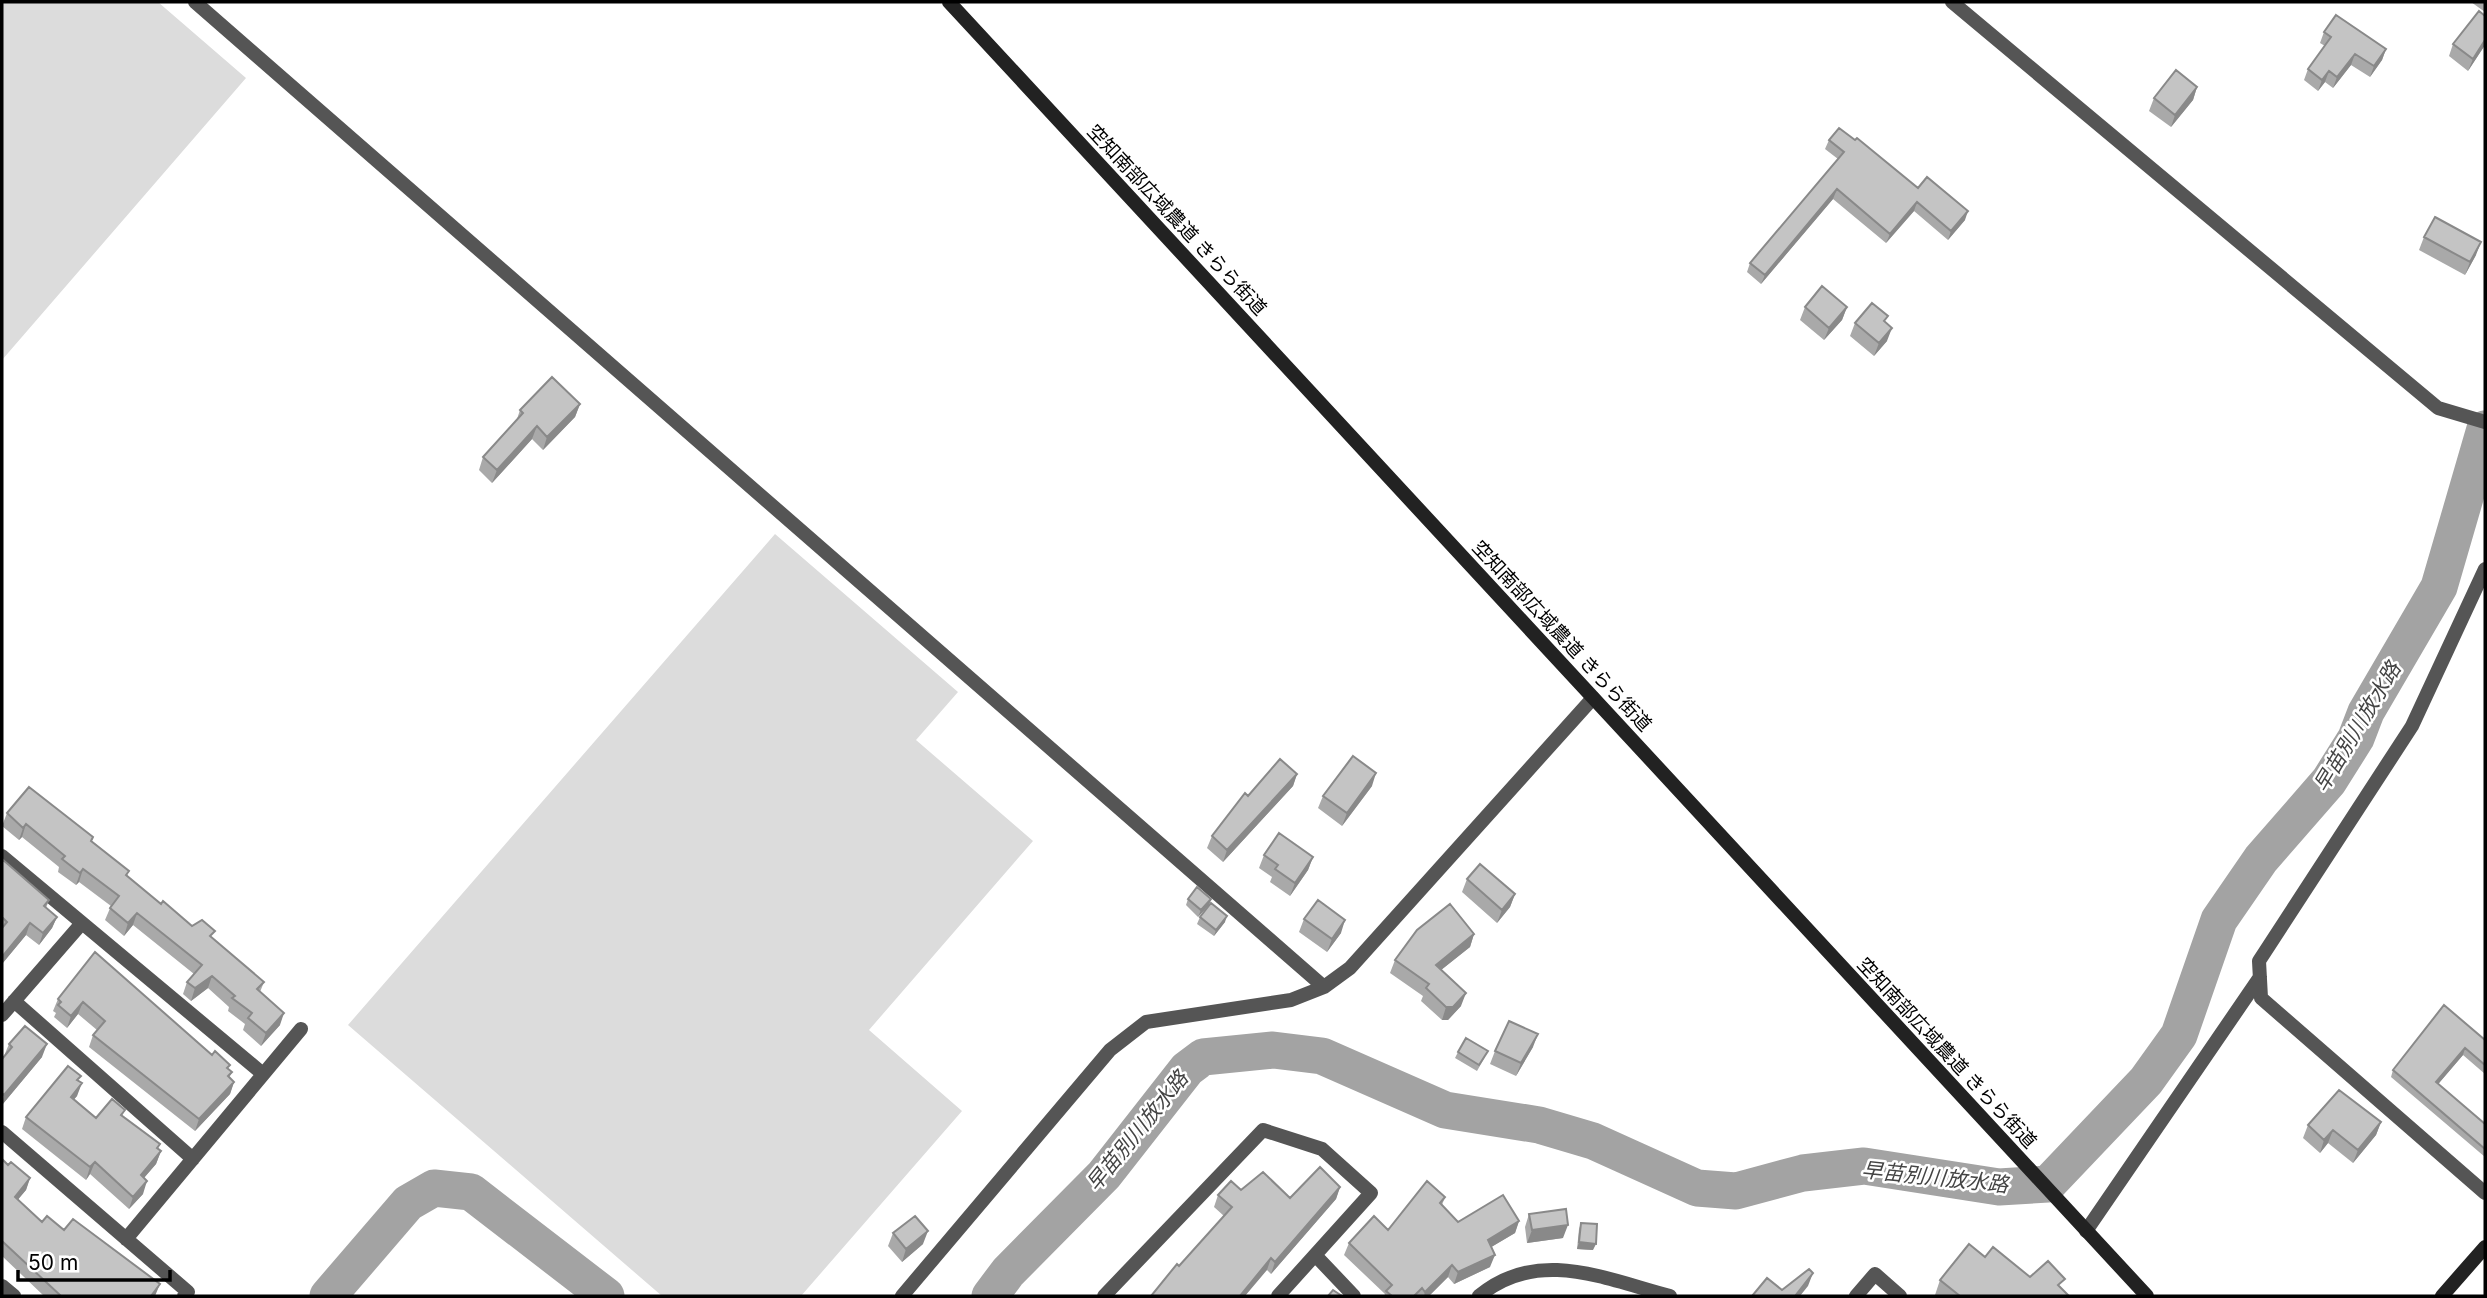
<svg xmlns="http://www.w3.org/2000/svg" width="2487" height="1298" viewBox="0 0 2487 1298" font-family="Inter,'Noto Sans JP',sans-serif">
<style>
.green{fill:#dcdcdc}
.lines{fill:none;stroke-linecap:round;stroke-linejoin:round}
.river{stroke:#a3a3a3;stroke-width:37}
.street{stroke:#555;stroke-width:14}
.secondary{stroke:#222;stroke-width:14}
.wall{fill:#a9a9a9}
.shaded-wall{fill:#898989}
.building{fill:#c4c4c4;stroke:#898989;stroke-width:2}
.labels{text-anchor:middle;dominant-baseline:central;stroke-width:5;stroke-linejoin:round;paint-order:stroke}
.street-label{font-size:19px;fill:#000;stroke:#fff}
.water-label{font-size:21px;font-style:italic;fill:#444;stroke:#fff}
</style>
<rect width="100%" height="100%" fill="#fff"/>
<path class="green" d="M2,2H158L246,78L2,360Z
M775,534L958,692L916,740L1033,841L869,1030L962,1111L801,1296H662L348,1025Z"/>
<g class="lines">
<path class="river" d="M328,1296L408,1203L434,1188L471,1192L606,1296
M990,1296L1008,1272L1104,1175L1187,1069L1203,1057L1273,1050L1322,1056L1445,1110L1539,1125L1593,1141L1697,1188L1736,1191L1803,1173L1864,1166L1999,1187L2048,1184L2146,1081L2179,1035L2219,920L2261,859L2329,781L2356,738L2366,712L2439,587L2485,429"/>
<path class="street" d="M195,2L1324,987
M1952,2L2438,408L2485,422
M2485,569L2412,726L2259,961L2261,998L2485,1193
M2,856L263,1074
M14,1001L193,1159
M2,1015L82,923
M2,1132L188,1292L184,1296
M2086,1231L2260,977
M126,1239L301,1029
M1316,1256L1354,1296
M2,1286L14,1296
M902,1296L1110,1050L1146,1022L1291,1000L1324,987L1350,968L1593,698
M1104,1296L1263,1130L1322,1149L1371,1193L1278,1296
M1479,1296C1538,1247 1605,1279 1670,1296
M1856,1296L1875,1274L1900,1296"/>
<path class="secondary" d="M949,2L2147,1296
M2442,1296L2485,1247"/>
</g>
<path class="wall" d="M2471,2H2485V12Z
M2324,32L2386,49L2382,60L2370,77L2351,65L2333,88L2325,82L2318,91L2304,80L2308,69L2325,46L2320,43Z
M2453,44L2485,45L2468,71L2449,56Z
M2197,87L2193,100L2171,127L2149,111L2154,98Z
M1829,140H1855L1918,188L1965,220L1948,240L1914,211L1886,243L1833,199L1761,284L1747,272L1750,263L1838,159L1825,149Z
M2424,237L2476,255L2465,275L2419,250Z
M1805,307H1847L1842,320L1824,340L1800,320Z
M1855,323H1886L1887,341L1874,356L1850,336Z
M580,404L575,417L543,450L532,439L492,483L479,470L483,457L516,422L520,410Z
M1297,774L1293,786L1223,862L1207,848L1212,836Z
M1372,786L1342,826L1318,808L1323,796Z
M7,813L93,837L92,841L129,871L127,876L161,904L192,926L212,938L264,982L260,992L280,1025L261,1046L243,1030L245,1024L228,1011L229,1007L208,988L191,1001L183,994L187,982L194,974L133,925L124,936L105,920L111,906L79,882L76,885L58,872L59,867L22,837L19,840L2,826Z
M1264,855L1313,857L1308,870L1290,896L1270,882L1272,877L1259,868Z
M2,859L49,900L46,908L57,917L52,928L39,945L26,935L2,964Z
M1467,879L1515,894L1510,907L1497,923L1462,892Z
M1188,899H1211L1209,905L1198,917L1186,905Z
M1200,917L1225,922L1214,936L1197,924Z
M1304,919L1341,933L1327,952L1299,932Z
M1474,934L1470,947L1441,970L1461,1006L1448,1020H1442L1421,1001L1423,996L1390,973L1395,960Z
M95,952L232,1072L229,1078L234,1082L230,1094L195,1131L89,1047L93,1035L97,1030L78,1014L67,1028L54,1017L56,1013L53,1011L58,999Z
M2485,1040V1074L2463,1055L2438,1084L2485,1124V1157L2391,1077L2393,1070Z
M9,1044L42,1057L2,1105V1059L4,1056Z
M1533,1047L1516,1076L1490,1064L1495,1051Z
M1458,1052L1485,1057L1477,1071L1455,1058Z
M79,1081L77,1096L74,1099L96,1118L125,1110L122,1116L160,1144L158,1149L161,1151L156,1164L144,1178L143,1194L129,1209L90,1174L86,1180L22,1129L26,1117Z
M2381,1122L2376,1135L2353,1163L2328,1143L2320,1153L2303,1138L2308,1125Z
M2,1159L8,1165L30,1178L26,1190L18,1199L42,1222L64,1230L155,1296H44L2,1256Z
M1340,1187L1336,1199L1271,1274L1267,1270L1151,1296L1179,1266L1224,1216L1214,1207L1218,1195L1241,1190L1290,1198Z
M1445,1197L1442,1205L1458,1222L1519,1221L1515,1233L1491,1247L1490,1267L1454,1284L1448,1277L1429,1296H1384L1385,1294L1344,1255L1349,1243L1388,1230Z
M1529,1214L1563,1238L1527,1243L1525,1227Z
M1581,1223L1593,1250L1577,1249L1579,1229Z
M893,1233L923,1244L902,1262L888,1246Z
M1985,1257L2030,1277L2061,1288L2069,1296H1936L1935,1295L1940,1280Z"/>
<path class="shaded-wall" d="M2485,40V45L2468,71L2473,59Z
M2386,49L2382,60L2370,77L2374,66Z
M2355,54L2351,65L2333,88L2337,77Z
M2329,71L2325,82L2318,91L2322,80Z
M2197,87L2193,100L2171,127L2175,115Z
M1837,189L1833,199L1761,284L1765,275Z
M1917,202L1914,211L1886,243L1890,234Z
M1968,211L1965,220L1948,240L1951,231Z
M2481,242L2476,255L2465,275L2470,262Z
M1847,307L1842,320L1824,340L1829,328Z
M1892,328L1887,341L1874,356L1879,343Z
M580,404L575,417L543,450L547,437Z
M537,426L532,439L492,483L497,470Z
M1376,773L1372,786L1342,826L1347,813Z
M1297,774L1293,786L1223,862L1227,850Z
M26,824L22,837L19,840L23,828Z
M1313,857L1308,870L1290,896L1295,883Z
M83,869L79,882L76,885L80,873Z
M1515,894L1510,907L1497,923L1502,910Z
M1211,899L1209,905L1198,917L1201,910Z
M137,913L133,925L124,936L128,923Z
M1227,916L1225,922L1214,936L1216,930Z
M57,917L52,928L39,945L43,933Z
M1345,920L1341,933L1327,952L1332,939Z
M30,923L26,935L2,964V957Z
M1474,934L1470,947L1431,978L1436,965Z
M212,976L208,988L191,1001L195,988Z
M1466,993L1461,1006L1448,1020H1442L1446,1007Z
M83,1002L78,1014L67,1028L71,1016Z
M284,1013L280,1025L261,1046L266,1033Z
M1538,1034L1533,1047L1516,1076L1521,1063Z
M47,1044L42,1057L2,1105L4,1095Z
M2465,1048L2463,1055L2434,1089L2436,1082Z
M234,1082L230,1094L195,1131L199,1119Z
M82,1083L77,1096L66,1109L71,1097Z
M2381,1122L2376,1135L2353,1163L2358,1150Z
M2333,1130L2328,1143L2320,1153L2324,1140Z
M161,1151L156,1164L136,1187L141,1175Z
M95,1162L90,1174L86,1180L90,1167Z
M30,1178L26,1190L11,1208L15,1197Z
M147,1181L143,1194L129,1209L133,1197Z
M1340,1187L1336,1199L1271,1274L1275,1262Z
M1519,1221L1515,1233L1483,1252L1488,1240Z
M1568,1225L1563,1238L1527,1243L1532,1230Z
M928,1231L923,1244L902,1262L906,1249Z
M1579,1242L1596,1244L1593,1250L1577,1249Z
M1495,1255L1490,1267L1454,1284L1458,1272Z
M1271,1258L1267,1270L1245,1296H1240Z
M1452,1265L1448,1277L1429,1296H1424L1425,1292Z
M1813,1273L1808,1286L1800,1296H1795Z
M160,1284L155,1296H151Z"/>
<path class="building" d="M2479,11L2485,16V40L2473,59L2453,44Z
M2336,15L2386,49L2374,66L2355,54L2337,77L2329,71L2322,80L2308,69L2331,37L2324,32Z
M2176,70L2197,87L2175,115L2154,98Z
M1839,128L1855,140L1857,138L1918,188L1927,177L1968,211L1951,231L1917,202L1890,234L1837,189L1765,275L1750,263L1844,152L1829,140Z
M2435,217L2481,242L2470,262L2424,237Z
M1822,286L1847,307L1829,328L1805,307Z
M1872,303L1888,316L1884,321L1892,328L1879,343L1855,323Z
M552,377L580,404L547,437L537,426L497,470L483,457L523,413L520,410Z
M1353,756L1376,773L1347,813L1323,796Z
M1280,759L1297,774L1227,850L1212,836L1245,793L1248,796Z
M29,787L93,837L91,841L129,871L126,875L161,904L163,901L192,926L202,920L215,931L210,936L264,982L257,989L284,1013L266,1033L248,1018L252,1013L232,998L235,996L212,976L195,988L187,982L202,965L137,913L128,923L110,908L119,896L83,869L80,873L62,859L65,856L26,824L23,828L7,813Z
M1279,833L1313,857L1295,883L1275,869L1278,865L1264,855Z
M2,859L49,900L44,906L57,917L43,933L30,923L2,957V928L7,922L2,917Z
M1480,864L1515,894L1502,910L1467,879Z
M1197,887L1211,899L1201,910L1188,899Z
M1318,900L1345,920L1332,939L1304,919Z
M1211,903L1227,916L1216,930L1200,917Z
M1450,904L1474,934L1436,965L1466,993L1453,1007H1446L1426,988L1429,984L1395,960L1417,930Z
M95,952L212,1055L215,1051L230,1065L227,1068L232,1072L228,1076L234,1082L199,1119L93,1035L105,1021L83,1002L71,1016L58,1005L61,1002L58,999Z
M2444,1005L2485,1040V1065L2465,1048L2436,1082L2485,1124V1149L2393,1070Z
M1509,1021L1538,1034L1521,1063L1495,1051Z
M25,1026L47,1044L4,1095L2,1093V1059L12,1047L9,1044Z
M1466,1038L1488,1051L1479,1065L1458,1052Z
M68,1066L81,1076L77,1080L82,1083L71,1097L96,1118L112,1099L125,1110L121,1115L160,1144L157,1148L161,1151L141,1175L147,1181L133,1197L95,1162L90,1167L26,1117Z
M2339,1090L2381,1122L2358,1150L2333,1130L2324,1140L2308,1125Z
M2,1159L8,1165L11,1162L30,1178L15,1197L42,1222L47,1216L64,1230L73,1219L160,1284L151,1296H61L2,1241Z
M1320,1167L1340,1187L1275,1262L1271,1258L1240,1296H1151L1177,1264L1179,1266L1232,1207L1218,1195L1231,1181L1241,1190L1263,1172L1290,1198Z
M1427,1181L1445,1197L1440,1203L1458,1222L1503,1195L1519,1221L1488,1240L1495,1255L1458,1272L1452,1265L1425,1292L1422,1288L1414,1296H1392L1386,1291L1392,1285L1349,1243L1374,1216L1388,1230Z
M1566,1209L1568,1225L1532,1230L1529,1214Z
M915,1216L928,1231L906,1249L893,1233Z
M1581,1223L1597,1224L1596,1244L1579,1242Z
M1969,1244L1985,1257L1993,1247L2030,1277L2048,1261L2065,1279L2058,1285L2069,1296H1960L1940,1280Z
M1809,1269L1813,1273L1795,1296H1752L1767,1278L1782,1290Z
M1333,1290L1342,1296H1328Z"/>
<g class="labels">
<g class="street-label">
<text transform="translate(1177 220) rotate(47)">空知南部広域農道 きらら街道</text>
<text transform="translate(1562 636) rotate(47)">空知南部広域農道 きらら街道</text>
<text transform="translate(1947 1053) rotate(47)">空知南部広域農道 きらら街道</text>
</g>
<g class="water-label">
<text transform="translate(2357 727) rotate(-59)">早苗別川放水路</text>
<text transform="translate(1137 1131) rotate(-51)">早苗別川放水路</text>
<text transform="translate(1935 1177) rotate(6)">早苗別川放水路</text>
</g>
</g>
<rect width="2487" height="1298" fill="none" stroke="#000000" stroke-width="7"/>
<path d="M18 1270v10h152v-10" fill="none" stroke="#000000" stroke-width="3.5"/>
<text x="28" y="1270" font-size="21" fill="#000000" stroke="#ffffff" stroke-width="5" paint-order="stroke">50 m</text>
</svg>
